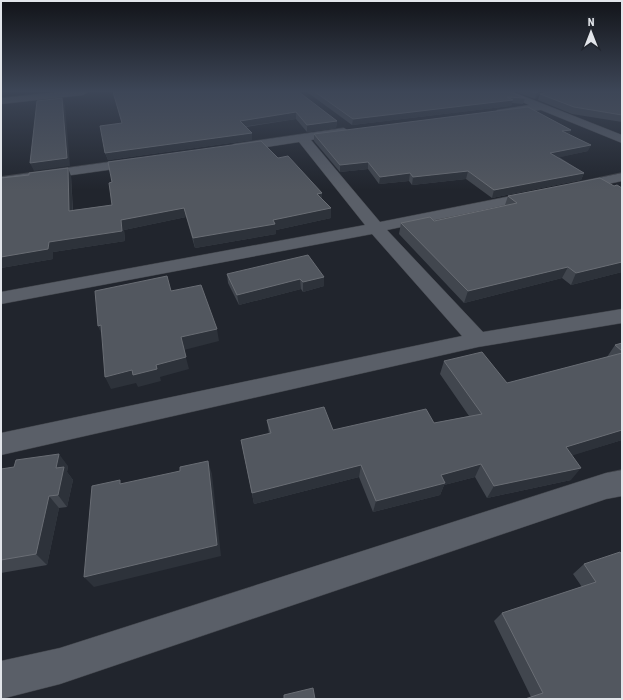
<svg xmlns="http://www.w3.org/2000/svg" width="623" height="700" viewBox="0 0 623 700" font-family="'Roboto Condensed',sans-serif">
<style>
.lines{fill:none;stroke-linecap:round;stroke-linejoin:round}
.minor-casing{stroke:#3f4248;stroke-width:1}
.minor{fill:#5a5f68;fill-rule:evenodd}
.wall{fill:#41464e}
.shaded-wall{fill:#2d323a}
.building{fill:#52575f;stroke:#696d74}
</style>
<rect width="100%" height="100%" fill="#21252d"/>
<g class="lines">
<g class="minor-casing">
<path id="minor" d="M59,92H88L83,95L1,104V98Z
M500,92H513L622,135V143L541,110L497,114L496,112L497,110L529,105Z
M344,128L350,132L348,134L311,140L380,222L536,191L541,192L543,195L541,198L536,199L387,230L483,332L622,309V323L478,347L1,455V433L462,336L372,234L1,304V292L365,225L299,142L234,152L228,148L234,144Z
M138,158L143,159L145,162L143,165L1,185V177Z
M622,173V181L575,191L570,190L568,187L570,184Z
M622,470V496L606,499L60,684L1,699V661L60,648L606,473Z"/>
</g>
<use href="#minor" class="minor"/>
</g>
<path class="wall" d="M299,92L337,121L336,128L307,132L296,119L246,127L252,140L108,160L105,153L122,123Z
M307,92H510L525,98L523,104L512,103L511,106L352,125Z
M516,92H541L535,99Z
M622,92V122L572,114L538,100L540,94Z
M571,130L569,134L588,151L559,157L584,173L581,180L492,198L466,179L412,185L409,181L379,184L368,169L340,172L314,141V134Z
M278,158L322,193V199L331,218L276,230V234L195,248L186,217L124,230L125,241L53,252V259L1,268L71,176L73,210L112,205Z
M614,186L622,188V272L571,285L562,278L464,303L399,234L401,223L434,221L505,205L508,196Z
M227,274L324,277V286L303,292L301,289L239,305L228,283Z
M622,343V440L572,455L571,480L487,498L475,477L444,485L440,495L373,512L359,477L254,504L241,440L269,434L267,420L333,430L434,423L469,416L440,374L444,361L507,383L607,357L615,345Z
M68,466L67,472L73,480L67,507L59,508L47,565L1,573V469L14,467Z
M622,555V699L531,697L494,621L502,613L582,587L573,574L584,564Z"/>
<path class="shaded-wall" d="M1,92H4L3,96L1,97Z
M538,92H541L535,99L537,93Z
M62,98L65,105L70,166L34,171L30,163Z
M513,100L511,106L352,125L353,119Z
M296,112V119L240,127V121Z
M337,121L336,128L307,132V125Z
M571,130L568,136L562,131Z
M252,133V140L108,160L105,153Z
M591,145L588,151L548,160L550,153Z
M368,162V169L340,172V165Z
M68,168L71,176L73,220L69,211Z
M468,171L466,179L412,185L413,177Z
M410,173L409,181L379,184L380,177Z
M584,173L581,180L492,198L494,190Z
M322,193V202L317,194Z
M184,208L186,217L124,230L125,241L53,252V259L1,268V257L121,220Z
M331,208V218L276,230V234L195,248L193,238L273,220Z
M622,262V272L571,285L576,273Z
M568,267L562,278L464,303L468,291Z
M324,277V286L303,292V282Z
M300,279L301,289L239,305L237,295Z
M101,325L103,338L98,326Z
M217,329L219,341L184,350L189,369L160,377L161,381L138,387L136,383L111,389L105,377L156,365L181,337Z
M622,430V440L558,460L566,447Z
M59,454L68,466L67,472L73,480L67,507L58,495L56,468Z
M208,461L212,474L221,556L94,587L84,577Z
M481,464L475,477L444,485L440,495L373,512L376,501L441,475Z
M361,465L359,477L254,504L252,493Z
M581,468L571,480L487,498L494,486Z
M49,496L59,508L47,565L36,554Z"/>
<path class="building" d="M113,92H299L337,121L307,125L296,112L240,121L252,133L105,153L100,126L122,123Z
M315,92H510L525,98L507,97L513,100L353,119Z
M532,92H538L537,93Z
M547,92H622V115L574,107L540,94Z
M62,98L67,158L30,163L37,101Z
M528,107L571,130L562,131L591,145L550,153L584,173L494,190L468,171L413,177L410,173L380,177L368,162L340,165L314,134Z
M261,141L278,158L288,156L322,193L317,194L331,208L273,220L275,224L193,238L184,208L121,220L122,231L49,242L48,249L1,257V178L29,175V173L68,168L69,211L112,205L109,183L112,182L108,162Z
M600,178L614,186L617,185L622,188V262L576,273L568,267L468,291L401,223L430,217L434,221L517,203L508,196Z
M308,255L324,277L303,282L300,279L237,295L227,274Z
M167,276L171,291L201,285L217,329L181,337L186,357L156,365L157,369L133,375L132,370L105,377L101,325L98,326L95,291Z
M622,343V351L615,345Z
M482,352L507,383L622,353V430L566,447L581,468L494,486L481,464L441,475L445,483L376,501L361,465L252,493L241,440L271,433L267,420L324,407L333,430L426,409L434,423L482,414L444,361Z
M59,454L56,468L64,467L58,495L49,496L36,554L1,560V469L14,467L16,460Z
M208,461L217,545L84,577L92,486L120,480V484L180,471V467Z
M620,552L622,555V699H525L543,693L502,613L596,582L584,564Z
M313,688L315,699H284V695Z"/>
<linearGradient id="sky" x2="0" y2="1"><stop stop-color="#121419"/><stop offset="0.48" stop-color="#3d4657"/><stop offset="1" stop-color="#3d4657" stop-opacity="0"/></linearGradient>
<rect width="623" height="190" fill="url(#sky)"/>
<rect width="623" height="700" fill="none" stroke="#e2e5ea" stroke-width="4"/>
<g transform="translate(591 32)" stroke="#21252d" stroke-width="3" paint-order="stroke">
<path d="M0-3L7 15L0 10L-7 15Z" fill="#e2e5ea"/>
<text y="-6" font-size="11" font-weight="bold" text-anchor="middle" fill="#e2e5ea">N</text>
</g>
</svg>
